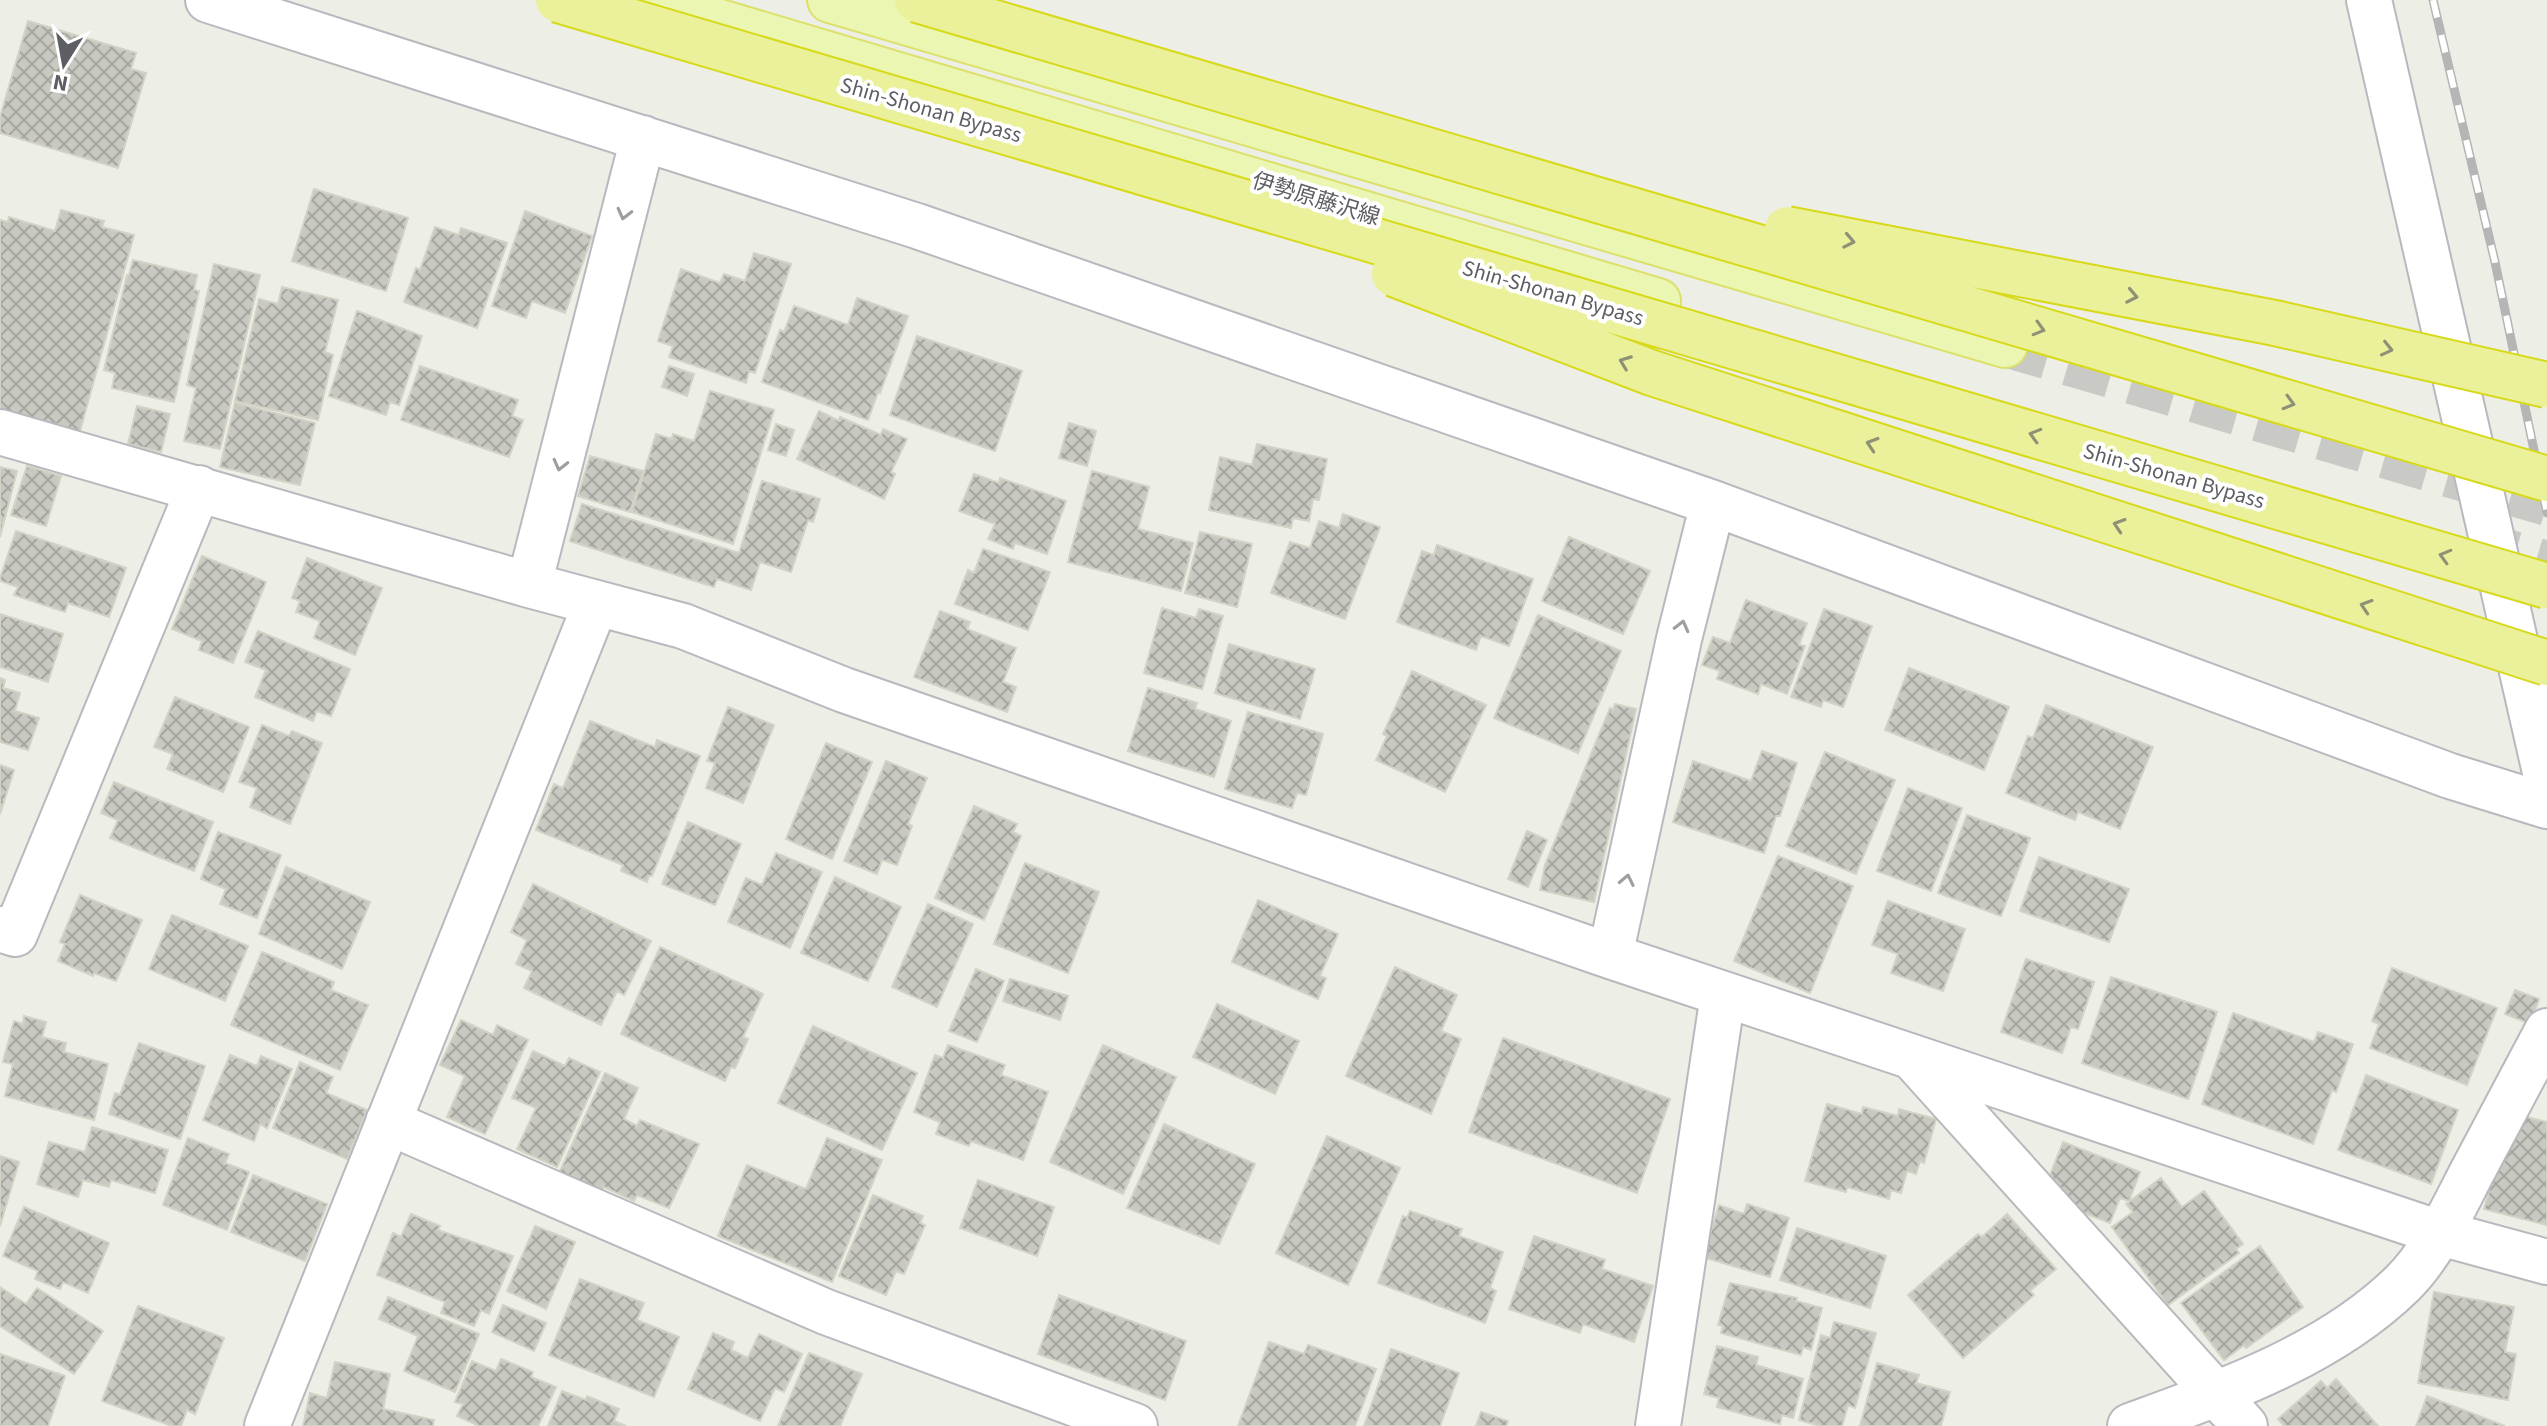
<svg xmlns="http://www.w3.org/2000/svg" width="2547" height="1426" viewBox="0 0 2547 1426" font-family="'Source Sans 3','Noto Sans JP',sans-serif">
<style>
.building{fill:url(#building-cross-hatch);stroke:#d2d2c5;stroke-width:2}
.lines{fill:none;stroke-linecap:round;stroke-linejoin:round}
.primary-tunnel{stroke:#c9cac6;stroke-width:44;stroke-dasharray:44 22;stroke-linecap:butt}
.street-casing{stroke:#b8b8be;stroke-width:48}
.primary-casing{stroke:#dce16b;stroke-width:48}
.street{stroke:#fff;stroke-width:44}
.primary{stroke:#ebf6b3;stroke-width:44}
.rail-casing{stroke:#b5b5b6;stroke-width:9}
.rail{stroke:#fff;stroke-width:6;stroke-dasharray:18;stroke-linecap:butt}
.highway-bridge-casing{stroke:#d7d91a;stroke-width:48;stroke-linecap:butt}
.highway-bridge{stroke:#ebf19a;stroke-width:44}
.oneway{stroke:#9e9ea2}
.oneway2{stroke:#8f9177}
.labels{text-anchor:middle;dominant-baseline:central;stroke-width:8;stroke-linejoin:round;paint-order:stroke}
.street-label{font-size:22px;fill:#5d5e64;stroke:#fff}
</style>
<defs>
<pattern id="building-cross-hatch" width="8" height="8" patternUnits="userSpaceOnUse" patternTransform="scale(2)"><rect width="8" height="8" fill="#c9c9c2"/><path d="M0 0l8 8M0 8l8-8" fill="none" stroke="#a6a6a1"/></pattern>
</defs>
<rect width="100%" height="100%" fill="#edeee6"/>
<path class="building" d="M28,21L136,53L131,69L146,73L118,168L0,133V117Z
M314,189L408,218L386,291L292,261Z
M61,210L104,221L102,227L134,235L80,431L0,409V220L8,222L9,217L55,231Z
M525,211L592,236L565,313L532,301L526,318L492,306Z
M435,227L459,235L461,228L507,243L477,328L404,302L416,268L420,270Z
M754,253L791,264L755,373L749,371L746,383L669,357L673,346L658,341L681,269L720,283L724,274L745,281Z
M133,260L197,275L194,290L199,291L174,402L112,388L115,373L104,370L127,275H129Z
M214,264L260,275L220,449L184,441L196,388L187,385Z
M282,287L338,300L325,352L333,355L318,420L235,401L259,299L278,304Z
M857,298L908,316L880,393L878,392L868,420L762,382L780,330L784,332L794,306L848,325Z
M357,311L422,336L399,405L390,402L386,415L329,396Z
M917,336L1022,371L995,451L890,415Z
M420,366L518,400L512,416L523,420L509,457L401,420Z
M669,366L694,374L687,396L662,387Z
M710,391L774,410L733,544L632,512L656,434L672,439L673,434L694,441Z
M235,403L315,423L300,485L220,467Z
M137,406L170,414L161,452L128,444Z
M819,411L839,421L840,417L881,435L883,429L907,439L891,472L895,474L884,499L797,459Z
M1069,423L1096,431L1087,466L1059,458Z
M776,424L794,430L786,456L768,450Z
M1257,444L1327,459L1319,500L1313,499L1309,521L1293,518L1291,528L1209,510L1220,457L1252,465Z
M590,456L643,471L630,512L578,496Z
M27,466L61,476L46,526L11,515Z
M0,467L17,471L0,537Z
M1092,471L1149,487L1138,529L1193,543L1181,591L1068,562Z
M974,474L999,483L1000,478L1066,501L1047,554L1015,543L1013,549L988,539L995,524L959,511Z
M762,481L820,499L813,522L808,520L791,572L760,562L751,590L717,579L714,587L570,541L582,504L739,553Z
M1343,514L1380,527L1345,619L1271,593L1290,542L1310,548L1319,521L1339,528Z
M16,531L126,568L109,617L68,603L65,612L14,595L18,587L0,581V578Z
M1200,532L1252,544L1237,607L1185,593Z
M1569,537L1650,571L1623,634L1542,601Z
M1437,545L1533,579L1509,646L1481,636L1476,650L1397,622L1422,551L1434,555Z
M983,549L1050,572L1028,630L955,604L968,570L974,573Z
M202,556L266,582L233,663L199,650L202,641L172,629Z
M307,558L382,588L355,655L314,638L320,621L296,612L300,601L292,598Z
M1746,600L1807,623L1799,645L1805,646L1787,694L1761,684L1758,694L1717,679L1720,671L1702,665L1713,637L1730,643Z
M1162,608L1196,618L1199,609L1223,616L1202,689L1144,673Z
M1824,609L1872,626L1843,707L1823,700L1821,707L1791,697Z
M940,611L970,622L967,629L1016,648L1003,682L1016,687L1007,712L914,677Z
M0,614L63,634L48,682L0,667Z
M1538,615L1621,651L1578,753L1494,718Z
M258,631L350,669L331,716L317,711L313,721L255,697L266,670L245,662Z
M1229,644L1315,669L1300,719L1215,693Z
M1909,668L2009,707L1984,770L1885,730Z
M1412,671L1486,705L1445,792L1376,760L1387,736L1383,734Z
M0,678L5,680L3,688L20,693L15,711L39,718L28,750L0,742Z
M1148,688L1197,703L1195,709L1231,721L1214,777L1128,751Z
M175,697L249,727L223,792L167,769L173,754L154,747Z
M1615,704L1636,709L1594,902L1540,890L1545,865L1610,708L1613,710Z
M2046,705L2153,747L2120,829L2078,812L2075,820L2006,793L2028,736L2033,738Z
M728,707L774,725L743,803L706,788L715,763L707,761Z
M1248,712L1323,734L1306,795L1297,793L1292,808L1225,789Z
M590,721L655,747L657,740L700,756L652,876H649L647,882L621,871L623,865L536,830L554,784L563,788Z
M262,725L289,736L292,731L322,743L290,824L250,807L257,788L239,782Z
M826,743L872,762L832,859L786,839Z
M1762,751L1797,763L1780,816H1776L1764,853L1673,822L1693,761L1751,781Z
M1825,752L1895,780L1856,874L1786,846Z
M886,761L927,778L908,824L912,826L897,865L882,860L877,874L844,861Z
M0,765L14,770L0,814Z
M114,782L213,822L194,871L110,838L118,820L101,813Z
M1908,788L1962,808L1931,891L1877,871Z
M974,806L1017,824L1013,832L1021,836L984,920L935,898Z
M1967,815L2030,838L2001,916L1938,893Z
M688,822L741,844L715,905L662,884Z
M1527,831L1547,840L1528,887L1508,879Z
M218,832L281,855L257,918L220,904L226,889L201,879Z
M776,853L822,872L790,948L728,922L746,878L762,885Z
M1778,856L1853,886L1810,993L1734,961Z
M2039,857L2129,889L2109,942L2020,911Z
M1025,863L1099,892L1068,973L994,944Z
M286,867L370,902L342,969L259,934Z
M835,877L901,907L868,981L801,953Z
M533,884L651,941L624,995L617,991L601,1025L524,988L532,971L516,964L527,940L511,932Z
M80,895L142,920L116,981L94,973L93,976L58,961L65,944L60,942Z
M1258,900L1338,934L1320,976L1326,978L1318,999L1232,962Z
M1888,901L1965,929L1943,991L1891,973L1898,954L1872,945Z
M928,904L973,924L937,1007L892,987Z
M172,915L248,946L225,1001L149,969Z
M660,947L763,994L743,1037L748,1039L735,1068L731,1067L725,1081L621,1034Z
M262,952L334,982L331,990L368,1005L340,1070L231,1025Z
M2026,959L2094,982L2078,1029L2071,1027L2062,1053L2001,1032Z
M1395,967L1457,995L1441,1031L1461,1039L1431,1114L1346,1076Z
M2392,968L2497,1008L2467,1085L2370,1048L2379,1024L2372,1021Z
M976,969L1004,981L977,1042L949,1031Z
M2111,977L2217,1012L2188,1099L2082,1063Z
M1010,979L1068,996L1060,1020L1003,1001Z
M2515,990L2539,999L2530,1024L2505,1014Z
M1217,1004L1299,1041L1275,1094L1193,1057Z
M2233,1013L2314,1042L2318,1032L2353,1044L2336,1092L2332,1090L2313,1144L2202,1104Z
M24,1016L46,1022L42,1037L66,1043L64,1052L108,1064L94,1120L5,1096L13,1064L3,1062L14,1021L23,1024Z
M461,1020L493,1035L497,1025L528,1040L485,1134L447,1117L465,1076L440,1065Z
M813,1026L917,1073L882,1150L778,1103Z
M1503,1038L1670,1099L1637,1193L1469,1132Z
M139,1043L205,1066L180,1139L109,1114L115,1093L120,1095Z
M948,1045L1005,1065L1001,1075L1048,1092L1023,1160L971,1141L969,1146L936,1134L940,1122L914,1112L935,1055L943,1058Z
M1103,1045L1176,1077L1123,1194L1050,1162Z
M533,1051L565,1066L569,1058L600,1072L557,1167L517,1149L536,1108L512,1098Z
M230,1055L257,1066L261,1056L292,1069L267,1128L260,1124L254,1141L203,1120Z
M300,1062L333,1077L326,1093L367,1110L347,1159L273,1128Z
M605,1073L638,1088L624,1119L637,1126L640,1120L699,1144L669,1208L637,1195L634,1201L604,1187L601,1192L559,1173Z
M2366,1075L2458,1110L2431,1184L2338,1150Z
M1827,1104L1862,1114L1863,1107L1898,1116L1899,1109L1936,1119L1924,1163L1920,1161L1916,1174L1907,1171L1901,1193L1891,1190L1889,1199L1847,1187L1846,1192L1805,1181Z
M2518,1115L2547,1122V1225L2484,1209L2501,1146L2510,1149Z
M1164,1124L1255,1164L1219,1244L1127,1208Z
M92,1127L168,1150L155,1193L111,1180L109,1187L83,1180L78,1197L37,1184L49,1142L85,1152Z
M1327,1136L1400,1168L1348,1285L1276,1253Z
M188,1138L229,1154L225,1163L249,1172L227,1230L163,1205Z
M827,1138L882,1160L832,1282L718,1236L747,1165L806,1189Z
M2063,1142L2140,1172L2129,1201L2120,1198L2110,1223L2081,1212L2050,1175Z
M0,1156L19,1162L0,1226Z
M253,1175L327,1204L305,1261L231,1232Z
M2161,1178L2182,1207L2204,1191L2243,1244L2236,1249L2239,1253L2168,1305L2112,1227L2133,1212L2126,1204Z
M978,1180L1054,1207L1037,1256L960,1228Z
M873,1195L923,1216L920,1223L925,1225L904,1274L896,1271L886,1295L839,1276Z
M1747,1204L1789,1218L1770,1277L1703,1257L1719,1205L1744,1214Z
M24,1207L109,1243L88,1293L63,1282L60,1289L35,1279L38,1271L3,1256Z
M1410,1211L1462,1229L1459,1236L1503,1252L1490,1288L1496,1291L1485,1323L1378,1283L1403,1216L1407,1218Z
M411,1214L440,1226L438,1230L513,1256L489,1314L481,1310L474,1326L441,1313L445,1302L377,1275L393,1233L401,1237Z
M2007,1214L2056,1269L2030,1291L2034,1295L1963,1358L1908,1295L1978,1234L1982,1237Z
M535,1226L575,1242L546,1309L507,1291Z
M1797,1228L1886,1256L1870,1308L1780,1280Z
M1534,1236L1605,1260L1602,1269L1653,1286L1634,1342L1583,1324L1580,1333L1509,1309Z
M2260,1246L2303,1307L2246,1348L2244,1345L2224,1360L2181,1303Z
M580,1279L644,1303L637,1320L679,1337L654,1397L549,1355Z
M1730,1283L1797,1298L1796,1301L1822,1308L1811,1350L1803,1347L1801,1355L1721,1333L1723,1326L1718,1325Z
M0,1287L26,1304L37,1288L103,1331L74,1374L0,1326Z
M2434,1292L2514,1307L2505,1352L2516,1354L2508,1400L2418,1383Z
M1059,1295L1186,1341L1165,1400L1038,1354Z
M388,1297L479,1334L455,1392L404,1371L418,1336L379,1319Z
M503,1305L546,1323L534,1351L492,1332Z
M138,1306L224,1338L195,1414L187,1410L181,1426H172L102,1401Z
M1834,1322L1876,1333L1855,1408L1848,1405L1842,1426H1820L1799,1420L1821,1335L1830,1338Z
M713,1333L734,1342L731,1350L748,1358L759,1334L802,1354L784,1392L775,1388L760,1421L688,1389Z
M1269,1342L1304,1354L1308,1345L1376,1369L1355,1426H1238Z
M1717,1346L1758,1357L1756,1365L1803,1379L1793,1418L1782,1415L1780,1424L1717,1407L1719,1398L1704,1394Z
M1391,1349L1459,1373L1440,1426H1364Z
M809,1353L862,1374L840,1426H778Z
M0,1354L65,1376L48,1426H0Z
M501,1359L533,1372L531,1377L556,1387L538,1426H479L457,1416L463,1404L455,1402L472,1361L496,1371Z
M335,1362L390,1374L383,1409L434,1420L433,1426H303L310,1393L327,1398Z
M1877,1363L1919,1375L1916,1383L1950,1392L1941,1426H1860Z
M2336,1379L2378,1426H2284L2278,1419L2321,1381L2327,1388Z
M562,1391L586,1400L587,1396L619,1409L614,1421L626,1426H548Z
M2427,1396L2505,1426H2416Z
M1481,1412L1508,1421L1506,1426H1476Z"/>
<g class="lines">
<path class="primary-tunnel" d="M2005,345L2547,504
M2473,541L2547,563"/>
<g class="street-casing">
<path id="street" d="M208,0L917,226L1713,503L2450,776L2547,806
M2369,0L2547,781
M0,432L529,585L683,626L844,690L1610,956L2440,1233L2547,1262
M529,585L643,138
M0,929L15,934L199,488
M1610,956L1679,639L1713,503
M1912,1057L2245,1426
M388,1122L826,1312L1135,1426
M267,1426L596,603
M1658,1426L1723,995
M2130,1426C2225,1391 2328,1356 2402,1284C2431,1256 2452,1211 2470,1176C2496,1128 2521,1079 2547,1031"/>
</g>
<g class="primary-casing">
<path id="primary" d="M646,0L1658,301
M830,0L2005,345"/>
</g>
<use href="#street" class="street"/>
<use href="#primary" class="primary"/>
<g class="rail-casing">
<path id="rail" d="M2433,0L2495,262L2547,513"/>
</g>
<use href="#rail" class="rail"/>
<g class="highway-bridge-casing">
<path id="highway-bridge" d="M558,0L2547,586
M917,0L2547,479
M1787,229L2275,323L2547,385
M1394,274L1652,373L2547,663"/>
</g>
<use href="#highway-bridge" class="highway-bridge"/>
</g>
<defs><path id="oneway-chevron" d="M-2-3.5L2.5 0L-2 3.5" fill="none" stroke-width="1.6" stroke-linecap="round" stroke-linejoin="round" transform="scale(2)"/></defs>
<g class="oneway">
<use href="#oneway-chevron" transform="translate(624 214) rotate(104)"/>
<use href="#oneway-chevron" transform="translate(560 465) rotate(104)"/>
<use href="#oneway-chevron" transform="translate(1682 626) rotate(-76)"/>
<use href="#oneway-chevron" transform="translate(1627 880) rotate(-78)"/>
</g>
<g class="oneway2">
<use href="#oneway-chevron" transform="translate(1849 241) rotate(11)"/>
<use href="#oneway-chevron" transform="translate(2132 296) rotate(11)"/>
<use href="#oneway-chevron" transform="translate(2039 329) rotate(16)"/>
<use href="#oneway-chevron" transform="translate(2387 349) rotate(13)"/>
<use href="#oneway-chevron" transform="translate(1625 362) rotate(-159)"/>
<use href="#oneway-chevron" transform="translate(2289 403) rotate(16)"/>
<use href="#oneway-chevron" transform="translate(2035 435) rotate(-164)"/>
<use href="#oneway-chevron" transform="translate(1872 444) rotate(-162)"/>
<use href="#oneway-chevron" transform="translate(2119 525) rotate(-162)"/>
<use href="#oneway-chevron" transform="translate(2445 556) rotate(-164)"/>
<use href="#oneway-chevron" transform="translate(2366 606) rotate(-162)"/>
</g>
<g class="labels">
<g class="street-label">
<text transform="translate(931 110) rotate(16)">Shin-Shonan Bypass</text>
<text transform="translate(1316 199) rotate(17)">伊勢原藤沢線</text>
<text transform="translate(1553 293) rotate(16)">Shin-Shonan Bypass</text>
<text transform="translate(2174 476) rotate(16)">Shin-Shonan Bypass</text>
</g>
</g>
<g transform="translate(64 64) rotate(191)" stroke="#ffffff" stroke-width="6" paint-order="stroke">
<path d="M0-6L14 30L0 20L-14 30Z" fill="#5d5e64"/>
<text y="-12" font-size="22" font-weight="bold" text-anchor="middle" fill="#5d5e64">N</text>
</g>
</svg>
